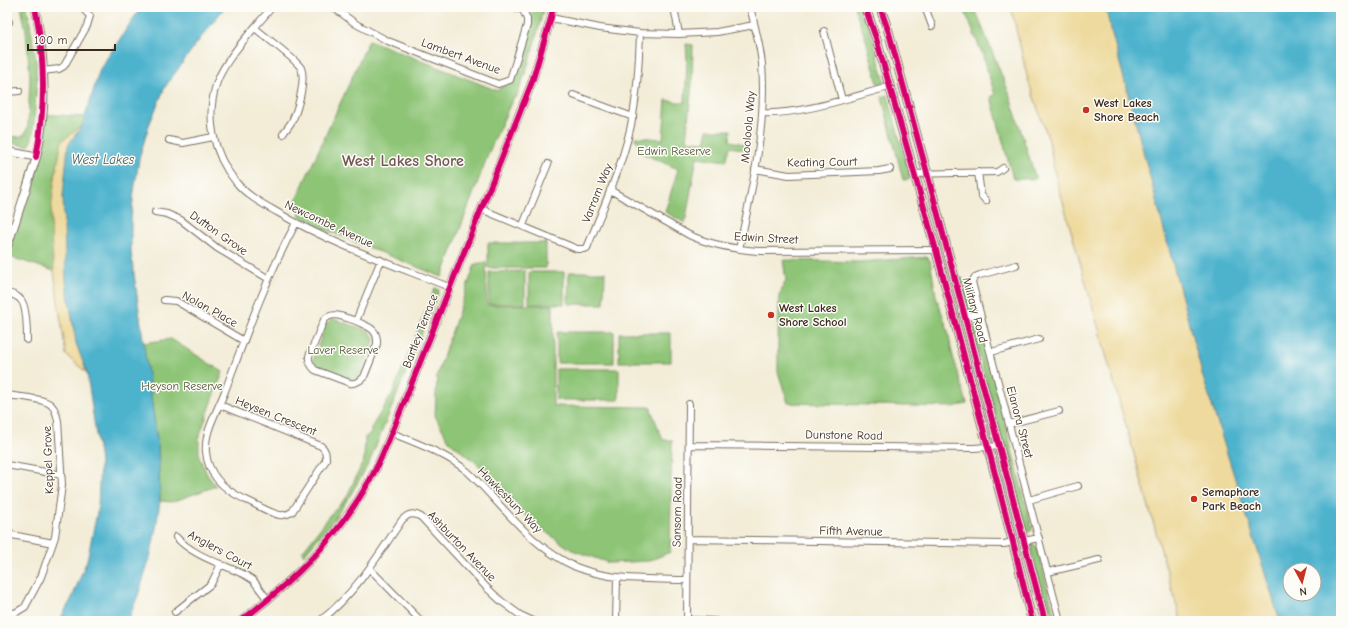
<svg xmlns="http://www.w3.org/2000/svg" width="1348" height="628" viewBox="0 0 1348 628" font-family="'Comic Neue',sans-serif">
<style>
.green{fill:#8dc476;stroke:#64774a}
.sand{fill:#eeda9e;stroke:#94825e}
.water{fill:#4eb3cd;stroke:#446e76;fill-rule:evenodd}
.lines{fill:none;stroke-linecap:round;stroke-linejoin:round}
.minor-casing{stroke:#7b6e5f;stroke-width:8}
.tertiary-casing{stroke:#7b6e5f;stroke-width:9}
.secondary-casing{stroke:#7b6e5f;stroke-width:10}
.minor{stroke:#fff;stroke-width:6}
.tertiary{stroke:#fff;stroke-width:7}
.secondary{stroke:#fff;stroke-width:8}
.cycleway-casing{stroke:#fdfcf7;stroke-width:8}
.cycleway{stroke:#d6006c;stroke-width:6}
.poi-dot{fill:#c8321e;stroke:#fdfcf7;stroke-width:1.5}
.labels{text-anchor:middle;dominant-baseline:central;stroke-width:3;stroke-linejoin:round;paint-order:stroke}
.street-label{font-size:12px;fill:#3b2a1e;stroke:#fdfcf7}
.poi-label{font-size:12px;font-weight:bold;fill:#3b2a1e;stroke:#fdfcf7;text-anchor:start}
.park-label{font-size:12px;fill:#545838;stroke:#fdfcf7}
.water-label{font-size:13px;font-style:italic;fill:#436164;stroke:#fdfcf7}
.district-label{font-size:16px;font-weight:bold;fill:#755956;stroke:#fdfcf7}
</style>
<rect width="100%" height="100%" fill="#fdfcf7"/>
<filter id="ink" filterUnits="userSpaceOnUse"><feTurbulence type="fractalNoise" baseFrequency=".025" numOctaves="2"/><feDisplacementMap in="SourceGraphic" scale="8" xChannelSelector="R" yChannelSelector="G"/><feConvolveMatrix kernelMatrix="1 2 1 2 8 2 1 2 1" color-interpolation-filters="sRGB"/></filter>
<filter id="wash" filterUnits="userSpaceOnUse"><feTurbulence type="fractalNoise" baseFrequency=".012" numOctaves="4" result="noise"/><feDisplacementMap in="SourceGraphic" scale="16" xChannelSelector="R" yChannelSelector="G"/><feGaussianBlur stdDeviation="0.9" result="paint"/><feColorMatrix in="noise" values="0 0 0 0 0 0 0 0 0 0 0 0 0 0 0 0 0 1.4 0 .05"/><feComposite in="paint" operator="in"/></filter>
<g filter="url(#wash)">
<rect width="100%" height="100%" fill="#f3edd8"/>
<path class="green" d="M21,7H27L36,60L37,80L33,134L30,145L26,146L7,142V136L19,137L25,134L28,126L30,78L26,31Z
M539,7H544C536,38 528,69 516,98H513L489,152L442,277L318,227L299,216L303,207L295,202L369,40L498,91L500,87L507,85L514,80L530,27V19L529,14L538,10Z
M854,7H863L885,82L878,84L866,40Z
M963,7H974L1009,93L1036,179H1013L991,97L995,95L982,53Z
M686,44L693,45L692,83L686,140L705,142L708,130H731L730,141L748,145L747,150L730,147L726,161L697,157L685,223L665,212L678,169L639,152V142L635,140L636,137L663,139L666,100L685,103L687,61Z
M888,95L910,179L903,180L882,97Z
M43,114L85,117L82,126L62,141L55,176L51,221L54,271L7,256V248L36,157Z
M488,243H546V268H488Z
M927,257L930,260L936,296L948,331L952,353L967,404L952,407L788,403L778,372V345L779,296L786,280L783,260L860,262Z
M486,262L487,305H553V406L650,407L663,440H672L670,552L649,561L609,563L572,550L547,533L525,515L500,485L474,461L449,441L435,416L437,375L475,264Z
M525,271V304H489V272Z
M529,272H564V304H529Z
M569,272H605L604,304H568Z
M960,278L968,281L975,307L972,311L968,310Z
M435,288L438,289L439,291L369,463L350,496L334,519L304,555L302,552L332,513L346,498L364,460L365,437L371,434V428L392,394Z
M333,319L369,331L373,336L374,342L360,375L355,380H349L317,366L313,360L326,324Z
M974,324H979L980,326L1032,528V530L1029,532L1026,530L972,328Z
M557,332H614V363H557Z
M619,333H671V362H619Z
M171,339L223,372L199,437V457L208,476L216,486L172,502L160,501L158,447L143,343Z
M556,369H619V400H556Z
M1033,544L1037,547L1056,621H1049L1031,549Z"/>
<path class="sand" d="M1011,7H1105L1203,377L1280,621H1181L1054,170L1049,141L1028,80Z
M82,126L68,145L76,343L87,373L66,355C60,311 51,267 51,222C51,195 57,167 62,141Z"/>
<path class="water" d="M141,7H225L196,44L165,87L149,125L139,159L134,191L131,219V252L158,447L160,501L156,529L150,557L140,590L128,621H59L72,598L87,560L98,508L100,462L87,373L76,343L66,282L63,196L68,145L82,126L100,69Z
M1105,7H1341V621H1280L1203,377ZM1290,570H1314V594H1290Z"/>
</g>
<g filter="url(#ink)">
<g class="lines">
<g class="minor-casing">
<path id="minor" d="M272,7C255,28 226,57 217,82C205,117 213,154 236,182C246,195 263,204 277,212C331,244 391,264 449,287
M333,7L356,24L388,41L498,84L510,80L527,25V19L523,10L514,7
M674,7L679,34
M925,7L932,26
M551,18L600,28L640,33L679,34L717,32L754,25
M7,22H9
M255,28C265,37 296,59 301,68C306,80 298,108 293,119C291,124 286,129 283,134
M824,31L842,100
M43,71L59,69L64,66L87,26L90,16L81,7
M7,92L19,91
M573,95L633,117
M762,113C800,115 851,97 889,87
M169,140L183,143L213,137
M755,169L789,175L879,171L890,169
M978,172L981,195L986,201
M913,174L997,172L1003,168
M610,190L689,235C711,245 734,249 758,251L936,250
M481,209L577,249H583L587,248C604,205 625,161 633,115C638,88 639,61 640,33
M155,212L167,214L181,220L217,248L269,279
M523,225L548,164
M739,249C752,191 767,124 762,64C760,45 755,26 750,7
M1016,265L980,275L975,277L972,282L1060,621
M7,293C12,294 18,296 21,300C27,307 27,331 27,340
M164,300L176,301L244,341
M966,317L980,313
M356,321C368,327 378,328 377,344L364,377C360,381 356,384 350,383L315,370C311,366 308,362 309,356L324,320C333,310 345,318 356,321L381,260
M991,352L1039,339
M7,395C18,397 46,398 52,406C56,410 57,416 58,421L62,485L55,537L41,577L25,607L15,613L7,612
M220,405L321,446C326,450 326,454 326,460L292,512C288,514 285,516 280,515C271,514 254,503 244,499C225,490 208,475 206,452C204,431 218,410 225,391C246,335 267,276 296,223
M1009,424L1059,411
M392,433C418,444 445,453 467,471C477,480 486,490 495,500C519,526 542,552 576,567C611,581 650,579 687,580
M689,445L974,448L999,446
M7,465L62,475
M1029,500L1078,486
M7,534L53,543
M176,537C193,556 223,564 245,575L253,580L268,600
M688,539L1004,544L1013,542
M1024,541L1039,538
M370,569L421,621
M1048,572L1099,560
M175,612L211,584L221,564
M687,620L715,621
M320,621C355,594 378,556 402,520C408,514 413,512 421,517L487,588L501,601L520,615L533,621
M616,621L617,578
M687,621L689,404"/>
</g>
<g class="tertiary-casing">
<path id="tertiary" d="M7,151L36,157
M7,248C14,228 20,207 27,187C30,176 34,166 37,155C48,106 45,55 35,7
M241,621C293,581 337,539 370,480C380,463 387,443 395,425L532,82L551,18L553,7"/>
</g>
<g class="secondary-casing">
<path id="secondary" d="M865,7L876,38L936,250L1013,542L1032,621
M880,7L889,33L927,173L1045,621"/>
</g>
<use href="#minor" class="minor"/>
<use href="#tertiary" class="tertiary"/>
<use href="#secondary" class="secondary"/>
<g class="cycleway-casing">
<path id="cycleway" d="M35,7C45,57 46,107 36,157
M865,7L876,38L936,250L1013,542L1032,621
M880,7L889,33L927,173L1045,621
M241,621C293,581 337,539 370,480C380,463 387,443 395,425L532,82L551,18L553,7"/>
</g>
<use href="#cycleway" class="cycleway"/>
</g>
</g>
<g class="poi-dot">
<circle cx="1086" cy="110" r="4"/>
<circle cx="771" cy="315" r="4"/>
<circle cx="1194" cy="499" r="4"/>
</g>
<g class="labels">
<g class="street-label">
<text transform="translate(461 56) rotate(20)">Lambert Avenue</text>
<text transform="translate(748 127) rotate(-85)">Mooloola Way</text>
<text transform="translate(822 162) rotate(-1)">Keating Court</text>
<text transform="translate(597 193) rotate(-68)">Varram Way</text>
<text transform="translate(329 224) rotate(25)">Newcombe Avenue</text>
<text transform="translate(219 233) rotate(35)">Dutton Grove</text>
<text transform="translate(766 238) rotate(3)">Edwin Street</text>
<text transform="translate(210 309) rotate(29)">Nolan Place</text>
<text transform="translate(975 310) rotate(75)">Military Road</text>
<text transform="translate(420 331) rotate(-69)">Bartley Terrace</text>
<text transform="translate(276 416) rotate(22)">Heysen Crescent</text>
<text transform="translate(1020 422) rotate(75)">Elanora Street</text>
<text transform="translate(844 435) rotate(1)">Dunstone Road</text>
<text transform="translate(48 460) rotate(-92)">Keppel Grove</text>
<text transform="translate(510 500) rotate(46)">Hawkesbury Way</text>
<text transform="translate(677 512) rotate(-89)">Sansom Road</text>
<text transform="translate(851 531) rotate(1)">Fifth Avenue</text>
<text transform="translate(462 546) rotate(46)">Ashburton Avenue</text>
<text transform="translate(220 550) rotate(28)">Anglers Court</text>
</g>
<g class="poi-label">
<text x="1094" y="103">West Lakes<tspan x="1094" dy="14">Shore Beach</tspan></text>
<text x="779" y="308">West Lakes<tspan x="779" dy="14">Shore School</tspan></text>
<text x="1202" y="492">Semaphore<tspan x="1202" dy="14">Park Beach</tspan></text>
</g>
<g class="park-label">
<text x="674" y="151">Edwin Reserve</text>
<text x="343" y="350">Laver Reserve</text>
<text x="182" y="386">Heyson Reserve</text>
</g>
<g class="water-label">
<text x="103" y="159">West Lakes</text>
</g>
<g class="district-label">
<text x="403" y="161">West Lakes Shore</text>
</g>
</g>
<rect width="1348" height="628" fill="none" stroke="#fdfcf7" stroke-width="24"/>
<g transform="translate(1302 582) rotate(173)"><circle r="19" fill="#fdfcf7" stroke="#afa8a0"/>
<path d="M0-3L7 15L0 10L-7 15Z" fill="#c8321e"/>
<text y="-6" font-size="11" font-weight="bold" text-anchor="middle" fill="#3b2a1e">N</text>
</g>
<path d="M28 44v6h87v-6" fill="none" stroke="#3b2a1e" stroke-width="2"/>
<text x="34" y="44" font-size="12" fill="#3b2a1e" stroke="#fdfcf7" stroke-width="3" paint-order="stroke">100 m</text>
</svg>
